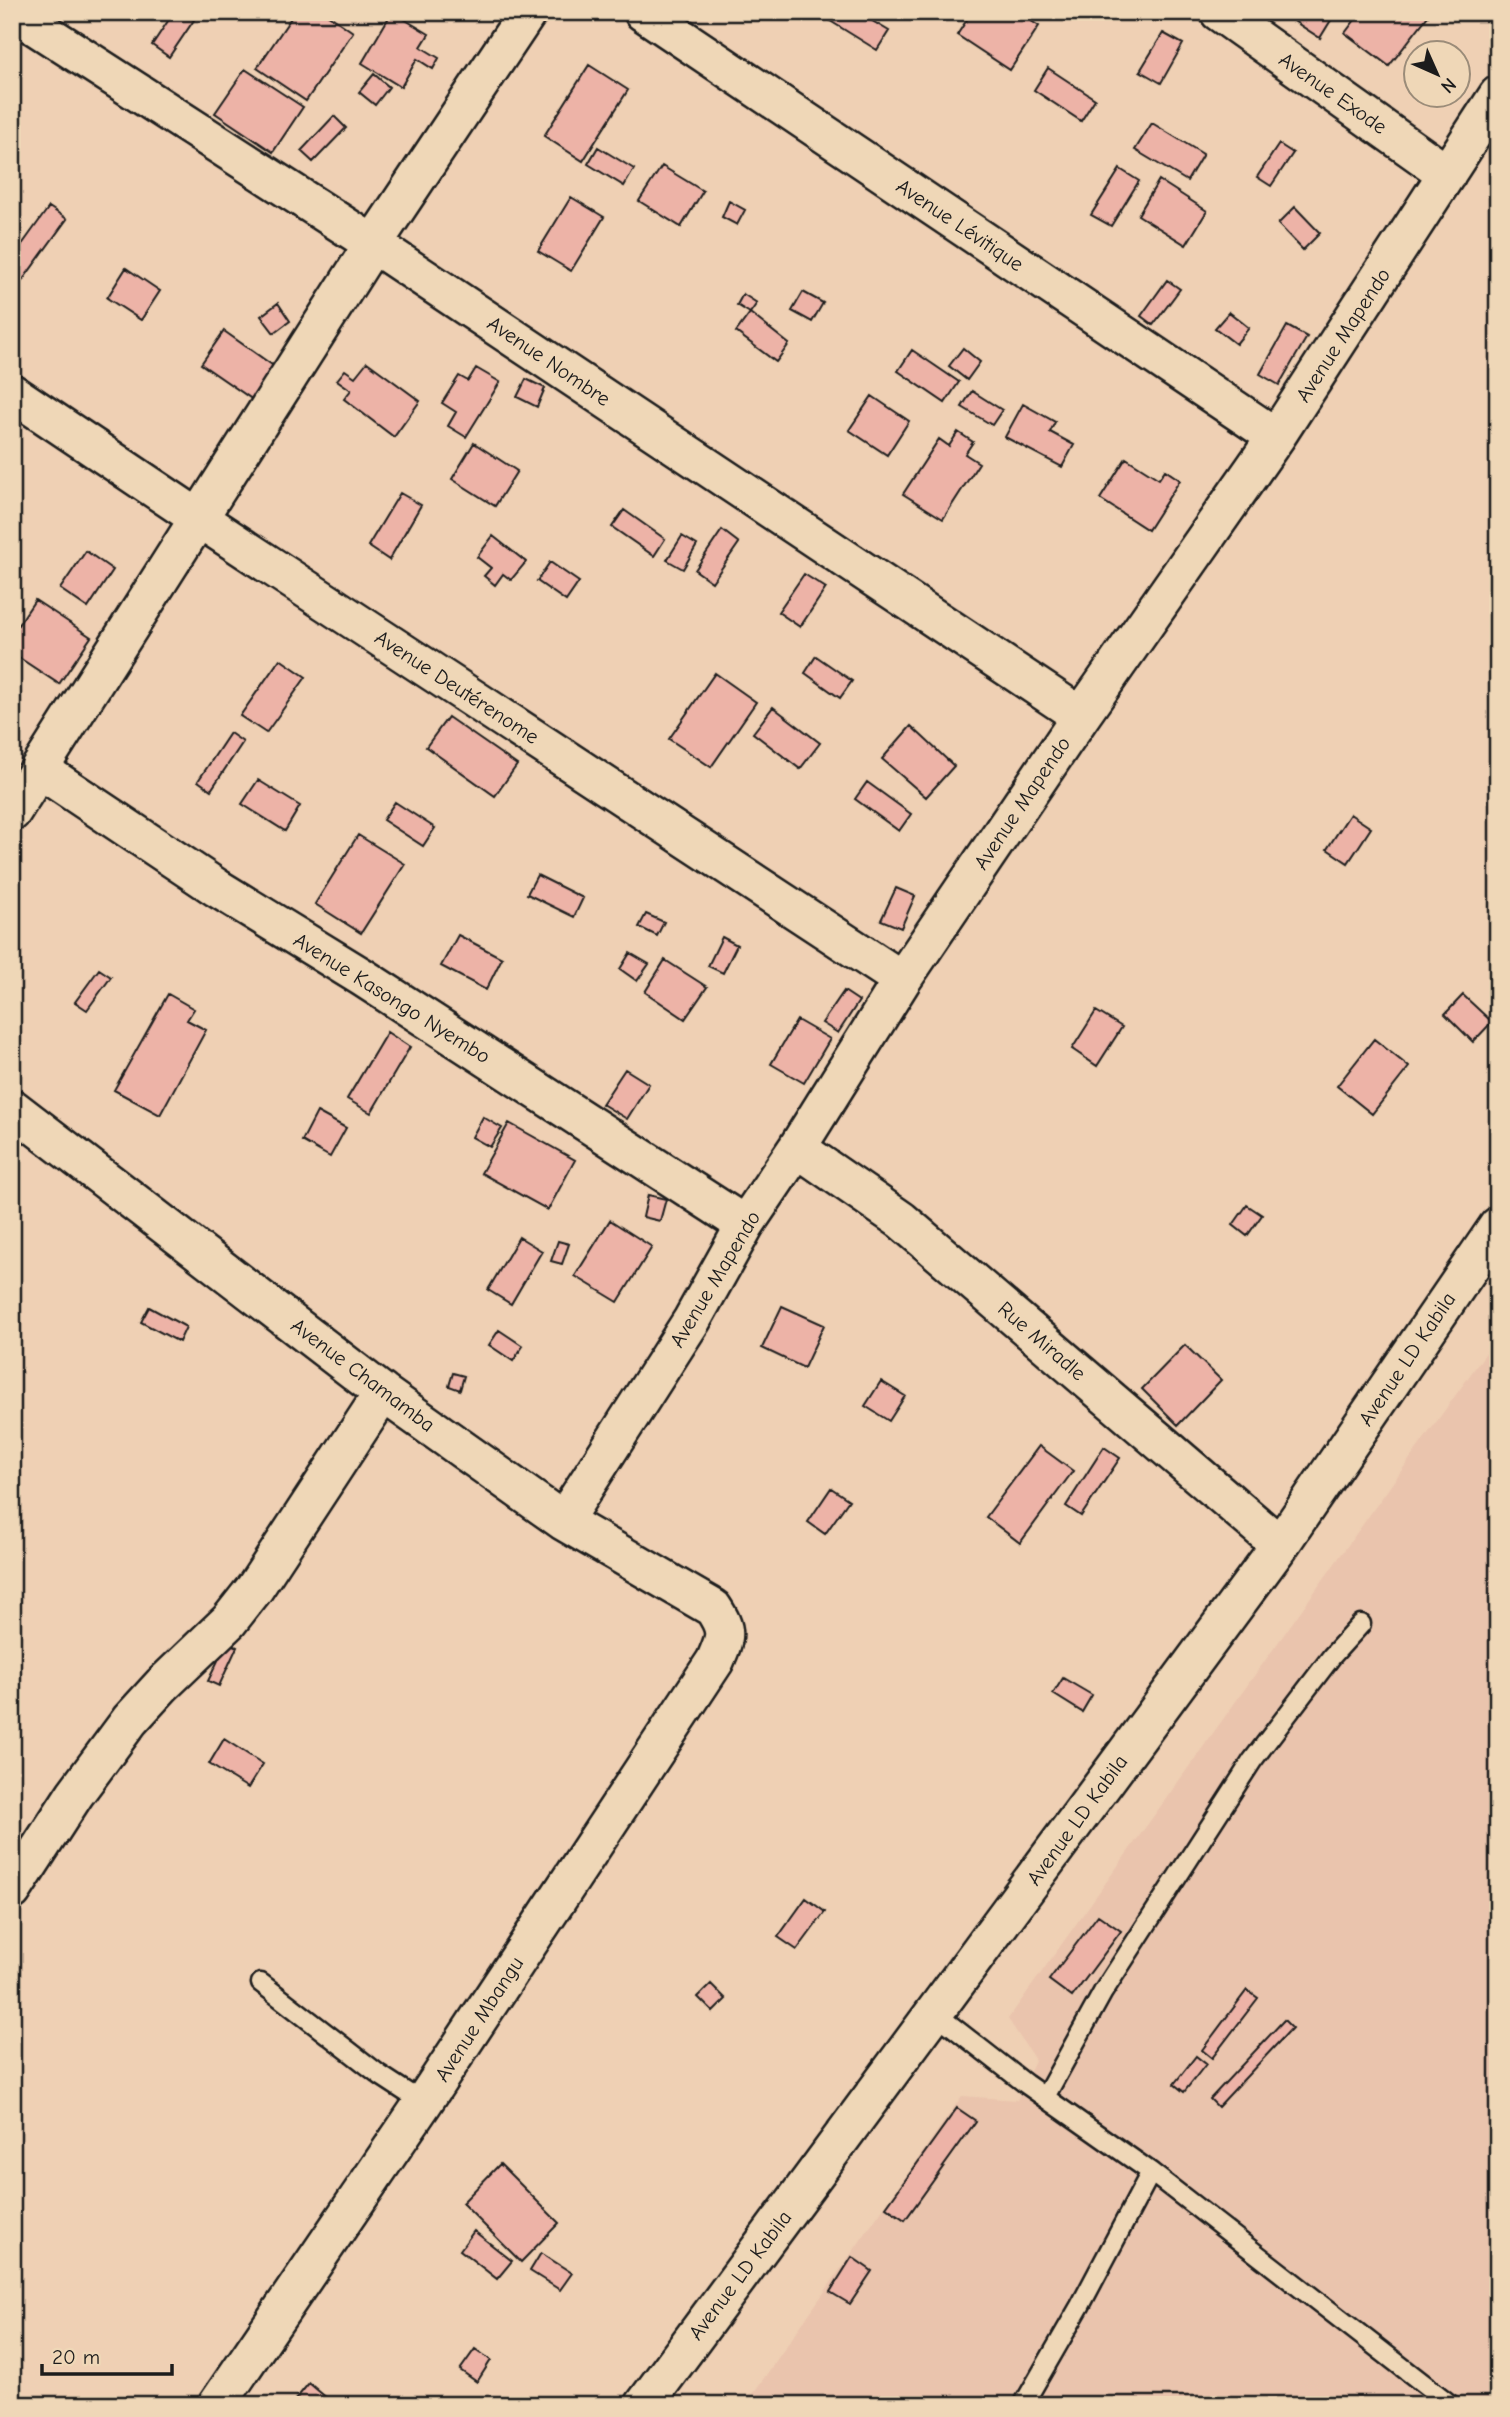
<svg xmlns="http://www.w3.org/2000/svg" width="1510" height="2417" viewBox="0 0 1510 2417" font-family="'Comic Neue',sans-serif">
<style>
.built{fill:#eac4ad}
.building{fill:#edb3a7;stroke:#1c1c1c;stroke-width:2}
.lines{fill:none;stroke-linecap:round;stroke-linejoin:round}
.lane-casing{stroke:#1c1c1c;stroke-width:23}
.street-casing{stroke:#1c1c1c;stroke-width:42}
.lane{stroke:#efd7b7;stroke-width:18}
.street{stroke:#efd7b7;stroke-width:37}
.labels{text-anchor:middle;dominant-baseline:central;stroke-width:7;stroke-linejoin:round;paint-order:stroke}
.street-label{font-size:21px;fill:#1c1c1c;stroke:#efd7b7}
</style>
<rect width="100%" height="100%" fill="#efd0b4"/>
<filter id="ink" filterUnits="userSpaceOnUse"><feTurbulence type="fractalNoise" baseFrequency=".0143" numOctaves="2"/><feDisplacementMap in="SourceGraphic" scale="14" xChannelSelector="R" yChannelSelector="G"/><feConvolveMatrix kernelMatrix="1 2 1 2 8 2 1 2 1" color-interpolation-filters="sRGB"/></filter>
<g filter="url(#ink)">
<path class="built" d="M1498,1336V2405H745L962,2096L1017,2100L1035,2060L1008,2019Z"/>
<path class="building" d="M174,12H182L194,20L169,57L152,45Z
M295,12H324L353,32L306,101L257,68Z
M392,12L429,34L421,47L439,58L433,69L417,59L401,87L362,63Z
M831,12H857L889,31L877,50L827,19Z
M972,12H1017L1039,26L1010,70L957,35Z
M1280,12H1336L1320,38Z
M1361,12H1431L1389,66L1345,33Z
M1163,33L1183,44L1161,83L1140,71Z
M589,65L628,90L583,161L544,136Z
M1048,68L1095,99L1081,121L1034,90Z
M245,69L303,107L273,152L215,113Z
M374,74L389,87L375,105L359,92Z
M334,116L346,128L313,162L301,151Z
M1152,123L1203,154L1187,181L1135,150Z
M1279,144L1293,153L1271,186L1257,177Z
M598,147L634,169L624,186L588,164Z
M662,166L703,191L681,227L639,201Z
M1120,169L1139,181L1111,226L1091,215Z
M1498,176V190L1491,186Z
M1159,180L1207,211L1186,245L1138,215Z
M571,197L604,217L571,271L538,251Z
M729,201L745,210L737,225L722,217Z
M49,207L67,219L22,281L12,274V240L21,246Z
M1295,207L1320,233L1303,250L1278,224Z
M126,268L160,291L141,320L107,298Z
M1167,280L1180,289L1153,325L1141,316Z
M803,292L823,303L812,322L792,311Z
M743,294L757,303L750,313L737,305Z
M278,303L290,321L274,333L261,316Z
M1229,312L1249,328L1236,344L1215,328Z
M750,313L789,344L776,362L736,332Z
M1287,326L1307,337L1279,385L1260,374Z
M224,331L282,372L259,404L201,364Z
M963,348L980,362L967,380L949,366Z
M912,350L959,382L945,403L898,371Z
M367,362L420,401L394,437L344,399L351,390L337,380L345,370L355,377Z
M476,368L500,382L466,437L448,426L456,412L442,403L459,376L468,381Z
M526,379L545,388L537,407L517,397Z
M972,391L1002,410L992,425L962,407Z
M872,396L909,421L887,455L849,430Z
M1023,404L1055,422L1050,432L1074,445L1062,467L1005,437Z
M958,432L973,442L965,454L979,463L943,519L903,494L939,439L949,446Z
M474,443L517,471L495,506L452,479Z
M1126,458L1159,479L1165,470L1180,480L1148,530L1100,499Z
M400,493L421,505L389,560L368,546Z
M624,510L665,539L654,556L612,527Z
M722,530L739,543L712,582L695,570Z
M493,536L526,562L511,580L503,574L495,585L484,576L491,568L477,557Z
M682,536L697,545L683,569L667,560Z
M86,551L113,570L88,608L60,589Z
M550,562L579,582L566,601L537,581Z
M804,574L826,588L800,627L778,612Z
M35,600L91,637L59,684L12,653V634Z
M816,656L852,681L840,698L805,673Z
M280,659L306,677L266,733L240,716Z
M715,673L756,702L711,767L669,739Z
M773,707L820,743L800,769L753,733Z
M448,717L517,765L495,796L426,747Z
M911,726L954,766L926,797L882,759Z
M230,733L243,742L211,790L198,781Z
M258,780L300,806L285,831L242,804Z
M867,782L911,814L899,831L855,799Z
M395,802L435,828L423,846L383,820Z
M1350,814L1371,828L1348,863L1327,849Z
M358,835L405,864L361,933L315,904Z
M537,875L583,898L574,917L527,894Z
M896,888L915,896L901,928L881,920Z
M646,914L664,922L657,936L639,927Z
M458,935L502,958L486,990L441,966Z
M722,937L737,945L723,973L708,966Z
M630,953L649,964L637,981L620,969Z
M665,960L707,987L685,1019L645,992Z
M99,969L111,977L87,1010L75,1002Z
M844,991L859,1001L838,1033L822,1023Z
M168,994L194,1009L187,1020L206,1030L160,1115L114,1090Z
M1463,995L1492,1022L1473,1042L1445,1014Z
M1096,1011L1122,1027L1097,1066L1072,1049Z
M797,1020L830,1039L804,1083L771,1064Z
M387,1032L410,1047L371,1113L347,1099Z
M1374,1039L1409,1067L1372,1114L1337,1086Z
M625,1069L649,1084L627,1119L602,1104Z
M317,1112L346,1128L330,1157L302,1141Z
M483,1117L502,1128L490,1147L472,1137Z
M509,1123L575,1160L548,1210L481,1173Z
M648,1195L666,1199L660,1221L643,1217Z
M1247,1205L1262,1215L1247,1236L1233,1225Z
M610,1220L652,1247L618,1302L575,1276Z
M519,1237L542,1251L511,1304L488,1290Z
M558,1241L569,1244L562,1264L551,1261Z
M782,1306L824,1325L804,1368L762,1348Z
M149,1307L186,1327L179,1342L141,1322Z
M499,1330L523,1346L513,1361L489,1345Z
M1185,1345L1221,1380L1178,1425L1142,1389Z
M453,1373L464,1376L460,1390L449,1386Z
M881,1381L905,1396L889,1421L865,1406Z
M1039,1446L1073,1471L1020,1543L986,1517Z
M1104,1447L1120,1458L1081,1516L1066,1506Z
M831,1488L849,1500L825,1534L808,1522Z
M227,1642L237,1647L219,1686L208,1681Z
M1063,1678L1092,1695L1082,1712L1053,1694Z
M224,1739L263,1764L248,1788L209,1764Z
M806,1898L825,1912L797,1950L778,1937Z
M1098,1915L1121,1931L1072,1997L1049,1980Z
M711,1984L726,1999L713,2012L698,1997Z
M1247,1990L1258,1998L1212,2058L1202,2050Z
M1284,2020L1292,2028L1218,2107L1210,2099Z
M1196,2056L1206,2064L1184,2092L1174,2084Z
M957,2108L976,2121L905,2220L886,2207Z
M500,2164L559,2223L521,2262L462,2203Z
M474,2231L512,2261L497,2279L460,2250Z
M541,2253L572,2273L560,2290L530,2271Z
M852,2257L872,2271L850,2304L830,2292Z
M475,2349L491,2360L477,2382L460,2370Z
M309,2383L335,2405H291Z
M1298,2397L1307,2405H1291Z"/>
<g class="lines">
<g class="lane-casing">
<path id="lane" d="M261,1983L380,2075L423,2103
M935,2013L1026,2084L1151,2172L1451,2405
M1045,2097L1103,1992L1252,1761L1332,1656L1361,1624
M1023,2405L1080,2306L1151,2172"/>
</g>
<g class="street-casing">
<path id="street" d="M13,12L373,244L1081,716
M643,12L1276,437
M1219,12L1447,174
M12,393L198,518L902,980
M39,769L217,888L362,977L745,1225
M12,812L373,244L528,12
M12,1108L383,1393L563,1521L713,1608C728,1631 726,1636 715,1661L423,2103L217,2405
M797,1148L901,1220L1280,1545
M563,1521L692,1320L745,1225L797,1148L902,980L1081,716L1276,437L1498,95
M12,1891L75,1794L130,1720L162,1685L229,1621L255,1588L383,1393
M644,2405L1280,1545L1498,1226"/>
</g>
<use href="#lane" class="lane"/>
<use href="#street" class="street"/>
</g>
</g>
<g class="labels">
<g class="street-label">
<text transform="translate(1333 93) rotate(35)">Avenue Exode</text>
<text transform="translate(960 225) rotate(34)">Avenue Lévitique</text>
<text transform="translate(1343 335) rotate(-57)">Avenue Mapendo</text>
<text transform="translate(549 361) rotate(34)">Avenue Nombre</text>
<text transform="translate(457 687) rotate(33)">Avenue Deutérenome</text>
<text transform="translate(1022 803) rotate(-56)">Avenue Mapendo</text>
<text transform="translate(392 998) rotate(32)">Avenue Kasongo Nyembo</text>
<text transform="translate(715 1279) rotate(-59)">Avenue Mapendo</text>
<text transform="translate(1042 1341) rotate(41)">Rue Miradle</text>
<text transform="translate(1407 1359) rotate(-56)">Avenue LD Kabila</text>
<text transform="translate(363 1375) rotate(37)">Avenue Chamamba</text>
<text transform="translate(1077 1820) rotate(-54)">Avenue LD Kabila</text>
<text transform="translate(479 2019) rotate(-57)">Avenue Mbangu</text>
<text transform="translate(740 2275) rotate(-53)">Avenue LD Kabila</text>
</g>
</g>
<rect width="1510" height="2417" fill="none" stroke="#efd7b7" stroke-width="42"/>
<rect x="21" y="21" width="1468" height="2375" fill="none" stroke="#1c1c1c" stroke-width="2.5" filter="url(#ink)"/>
<g transform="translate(1437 74) rotate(135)"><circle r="33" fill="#efd7b7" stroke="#9b8c79" stroke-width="2"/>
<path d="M0-5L12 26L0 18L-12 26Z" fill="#1c1c1c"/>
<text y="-10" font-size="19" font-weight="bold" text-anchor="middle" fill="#1c1c1c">N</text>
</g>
<path d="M42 2364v10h130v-10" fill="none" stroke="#1c1c1c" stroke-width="3.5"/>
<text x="52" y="2364" font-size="21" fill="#1c1c1c" stroke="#efd7b7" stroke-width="5" paint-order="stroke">20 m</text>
</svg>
